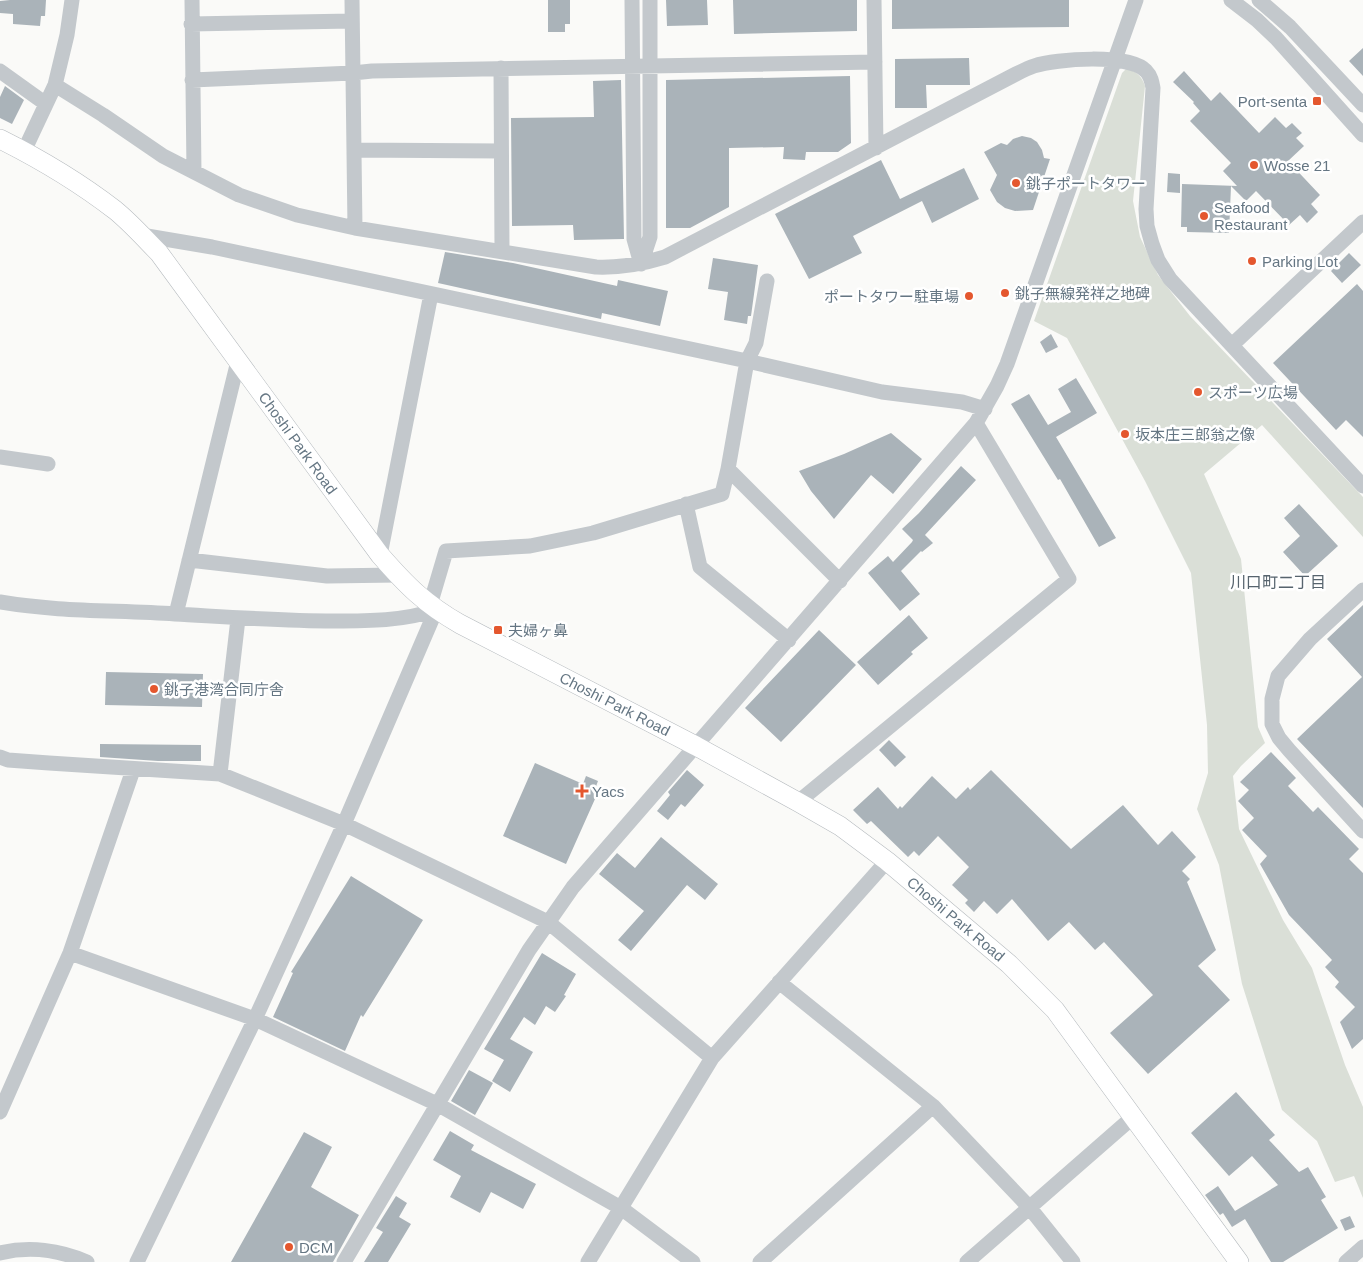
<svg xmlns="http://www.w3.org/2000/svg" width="1363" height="1262" viewBox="0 0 1363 1262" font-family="Arial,'Noto Sans JP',sans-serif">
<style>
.green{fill:#dadfd7}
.building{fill:#aab3b9}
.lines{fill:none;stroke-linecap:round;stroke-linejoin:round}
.major-casing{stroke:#b5babe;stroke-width:20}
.minor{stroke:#c3c8cc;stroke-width:15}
.major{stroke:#fff;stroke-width:19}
.poi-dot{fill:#e4572e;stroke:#fff;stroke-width:2}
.labels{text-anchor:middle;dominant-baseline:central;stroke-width:5;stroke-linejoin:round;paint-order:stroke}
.poi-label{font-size:15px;fill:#657683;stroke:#fff;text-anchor:start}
.street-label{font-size:15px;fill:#657683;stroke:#fff}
.neighbourhood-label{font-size:16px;fill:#57646e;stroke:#fff}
</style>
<rect width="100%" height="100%" fill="#fafaf8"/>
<path class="green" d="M1126,69C1136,71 1142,76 1145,86L1133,201L1140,237L1158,275L1190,316L1363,497V537L1262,425L1204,474L1241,559L1258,727L1265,743L1241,766L1233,776L1239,829L1283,920L1312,968L1345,1065L1363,1107V1198L1354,1176L1335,1182L1317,1141L1282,1110L1242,984L1219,865L1197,809L1208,773L1207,725L1191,573L1145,481L1067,338L1034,321L1122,73Z"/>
<path class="building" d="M10,0H46L45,16H41L40,26L13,24V14L0,13V1Z
M548,0H570V24H565V32H548Z
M666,0H707L708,25L667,26Z
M733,0H857V31L734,34Z
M892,0H1069V27L892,29Z
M1363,48V76L1349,61Z
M969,58L970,85H926L927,108H895V59Z
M1184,71L1211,101L1220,92L1259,133L1275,117L1286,128L1292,123L1302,133L1296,138L1304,146L1288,161L1320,195L1311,204L1318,212L1307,223L1300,215L1289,225L1256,191L1246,201L1231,186L1229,233L1187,232V227H1181L1182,184L1237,186L1223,171L1231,163L1190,121L1200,111L1193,103L1194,102L1173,82Z
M850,76L851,143L838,152H806L805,160L783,159L784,147L729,148V207L690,228H666V80Z
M621,80L624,239L574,240L573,225L512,226L511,118L594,117L593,81Z
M5,86L24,100L12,124L0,118V97Z
M1022,136L1031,138L1037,142L1042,150L1044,158L1050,159L1033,210L1015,211L1005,208L997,202L990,190L997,175L984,152L1001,143L1007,145L1013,139Z
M881,160L900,199L964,168L979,199L932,223L922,201L853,236L862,253L809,279L775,214Z
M1168,173L1180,174V193L1167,192Z
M445,252L513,263L617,286L618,280L668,291L660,326L602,313L601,319L438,283Z
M1349,253L1361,265L1342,283L1331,271Z
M713,258L758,265L751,316H748L747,324L724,320L728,292L708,289Z
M1357,284L1363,291V437L1346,420L1336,430L1273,363Z
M1051,334L1058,347L1046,353L1040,342Z
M1076,378L1097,413L1056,437L1116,538L1099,547L1060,479L1058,480L1011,404L1029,394L1048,425L1071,412L1058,389Z
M891,433L922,459L893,494L871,475L834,519L811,491L799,471L844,454Z
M961,466L976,480L925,535L933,543L922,552L921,551L901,571L920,594L900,611L868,573L888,556L893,562L912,542L913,540L902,529L919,513Z
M1299,504L1338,546L1305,576L1283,552L1300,536L1284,518Z
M1363,605V808L1297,739L1362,677L1327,639Z
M909,615L928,638L911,652L913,654L878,685L857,662Z
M819,630L856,665L781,742L745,708Z
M106,672L203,674L202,707L105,705Z
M889,740L906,757L895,767L879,750Z
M100,744L201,745V761H158L100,757Z
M1271,752L1296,778L1288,786L1313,812L1318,807L1359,849L1349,859L1363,873V1039L1352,1049L1340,1022L1355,1007L1335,987L1339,982L1325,967L1332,960L1289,915L1260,864L1267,856L1242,830L1254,818L1238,801L1249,790L1240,782Z
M535,763L583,784L586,776L598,781L595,789L599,790L566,864L503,836Z
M687,770L704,785L685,807L681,804L668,820L657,811L670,795L668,792Z
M991,770L1071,849L1123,805L1158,845L1172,831L1196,857L1182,871L1190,879L1187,882L1216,950L1198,966L1230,1000L1148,1074L1110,1033L1153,995L1104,942L1095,950L1069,922L1048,941L1012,899L997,914L984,901L974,912L965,903L968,900L952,885L969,867L938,836L919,856L914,851L908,857L871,821L867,824L853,810L878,787L898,809L900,806L902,808L932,776L956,799L968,787L970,790Z
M661,837L718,884L705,900L687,885L631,951L618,940L644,911L599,874L617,853L635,868Z
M351,876L423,920L363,1017L361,1015L345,1051L273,1017L293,973L291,972Z
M542,953L576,974L564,995L566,996L555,1012L546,1006L535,1025L524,1017L510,1039L533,1052L510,1092L492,1081L504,1060L484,1049Z
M469,1070L493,1083L475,1115L451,1101Z
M1236,1092L1275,1135L1269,1140L1299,1172L1308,1167L1326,1197L1321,1200L1338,1228L1283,1262H1271L1245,1219L1232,1227L1223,1213L1220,1215L1205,1195L1218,1186L1235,1211L1278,1185L1252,1156L1229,1176L1191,1133Z
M450,1131L474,1145L471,1150L536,1184L523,1209L491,1192L480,1213L450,1197L461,1176L433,1160Z
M304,1132L332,1147L311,1187L359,1215L333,1262H231Z
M396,1196L407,1203L399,1217L411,1224L388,1262H364L383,1232L376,1228Z
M1350,1216L1355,1227L1345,1231L1340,1220Z"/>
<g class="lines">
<g class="major-casing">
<path id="major" d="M0,139C40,159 80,183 115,210C131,223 145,239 159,253L380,555C407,586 425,604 460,624L696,746L798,802L840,826L887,861L1009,964L1055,1010L1239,1262"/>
</g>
<path class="minor" d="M192,0L194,172
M352,0L355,228
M632,0L634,239L641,264
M874,0L876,148
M1231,0L1257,20L1276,38L1363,135
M1259,0L1290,27L1363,105
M191,24L352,21
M501,68L502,251
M0,71L46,104
M192,80L353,73L372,71L875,62
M55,85L103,115L163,156L239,195L297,215L355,228L596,267C620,268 642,264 665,257L1016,74C1022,71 1028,68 1034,66C1056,59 1129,53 1146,71C1151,76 1152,82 1153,88L1146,209L1147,226L1152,244L1158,260L1170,279L1363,486
M354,150L501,151
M24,151L55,85L67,35L72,0
M141,235L212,247L747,361L882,392L962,402L985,409
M641,264L650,237V0
M1232,345L1363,222
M0,457L48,464
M728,469L840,581
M686,504L700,567L789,640
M380,555L431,294
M189,560L327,576L398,575
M1363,590L1310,639L1278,676L1272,699V724L1279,738L1289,750L1363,831
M0,602C58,612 116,610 175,614C228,617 281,621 334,621C369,621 403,621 436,610
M430,605L446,551L530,546L593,533L722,494L728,469L747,361L756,343L767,281
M176,614L238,361
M0,757L8,760L49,763L220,774L344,824L548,922L712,1058
M220,774L238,619
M798,802L1069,579L976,423
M70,953L255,1019L437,1104L621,1208L693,1262
M779,982L933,1106L1029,1207L1073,1262
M0,1112L70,953L133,770
M0,1253C29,1246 60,1250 87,1262
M137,1262L255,1019L344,824L436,610
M344,1262L529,950L573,887L976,423L997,386L1007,364L1136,0
M588,1262L712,1058L887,861
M760,1262L933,1106
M967,1262L1133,1117
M1346,1262L1363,1247"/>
<use href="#major" class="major"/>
</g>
<g class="poi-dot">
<rect x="1312" y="96" width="10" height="10" rx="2.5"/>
<circle cx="1254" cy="165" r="5"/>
<circle cx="1016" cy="183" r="5"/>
<circle cx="1204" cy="216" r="5"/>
<circle cx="1252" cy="261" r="5"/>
<circle cx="1005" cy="293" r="5"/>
<circle cx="969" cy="296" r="5"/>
<circle cx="1198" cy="392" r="5"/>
<circle cx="1125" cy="434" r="5"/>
<rect x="493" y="625" width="10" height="10" rx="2.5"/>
<circle cx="154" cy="689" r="5"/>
<path d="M579.5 783.5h5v5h5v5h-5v5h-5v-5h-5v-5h5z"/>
<circle cx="289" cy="1247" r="5"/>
</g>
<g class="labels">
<g class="poi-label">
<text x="1307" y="101" text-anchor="end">Port-senta</text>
<text x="1264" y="165">Wosse 21</text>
<text x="1026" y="183">銚子ポートタワー</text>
<text x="1214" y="207">Seafood<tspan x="1214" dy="17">Restaurant</tspan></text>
<text x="1262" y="261">Parking Lot</text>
<text x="1015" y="293">銚子無線発祥之地碑</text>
<text x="959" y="296" text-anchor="end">ポートタワー駐車場</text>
<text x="1208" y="392">スポーツ広場</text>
<text x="1135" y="434">坂本庄三郎翁之像</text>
<text x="508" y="630">夫婦ヶ鼻</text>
<text x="164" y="689">銚子港湾合同庁舎</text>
<text x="592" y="791">Yacs</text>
<text x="299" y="1247">DCM</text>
</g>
<g class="street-label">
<text transform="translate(298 443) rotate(54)">Choshi Park Road</text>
<text transform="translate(615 704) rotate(27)">Choshi Park Road</text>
<text transform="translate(956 919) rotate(40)">Choshi Park Road</text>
</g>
<g class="neighbourhood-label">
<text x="1278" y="582">川口町二丁目</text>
</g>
</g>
</svg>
